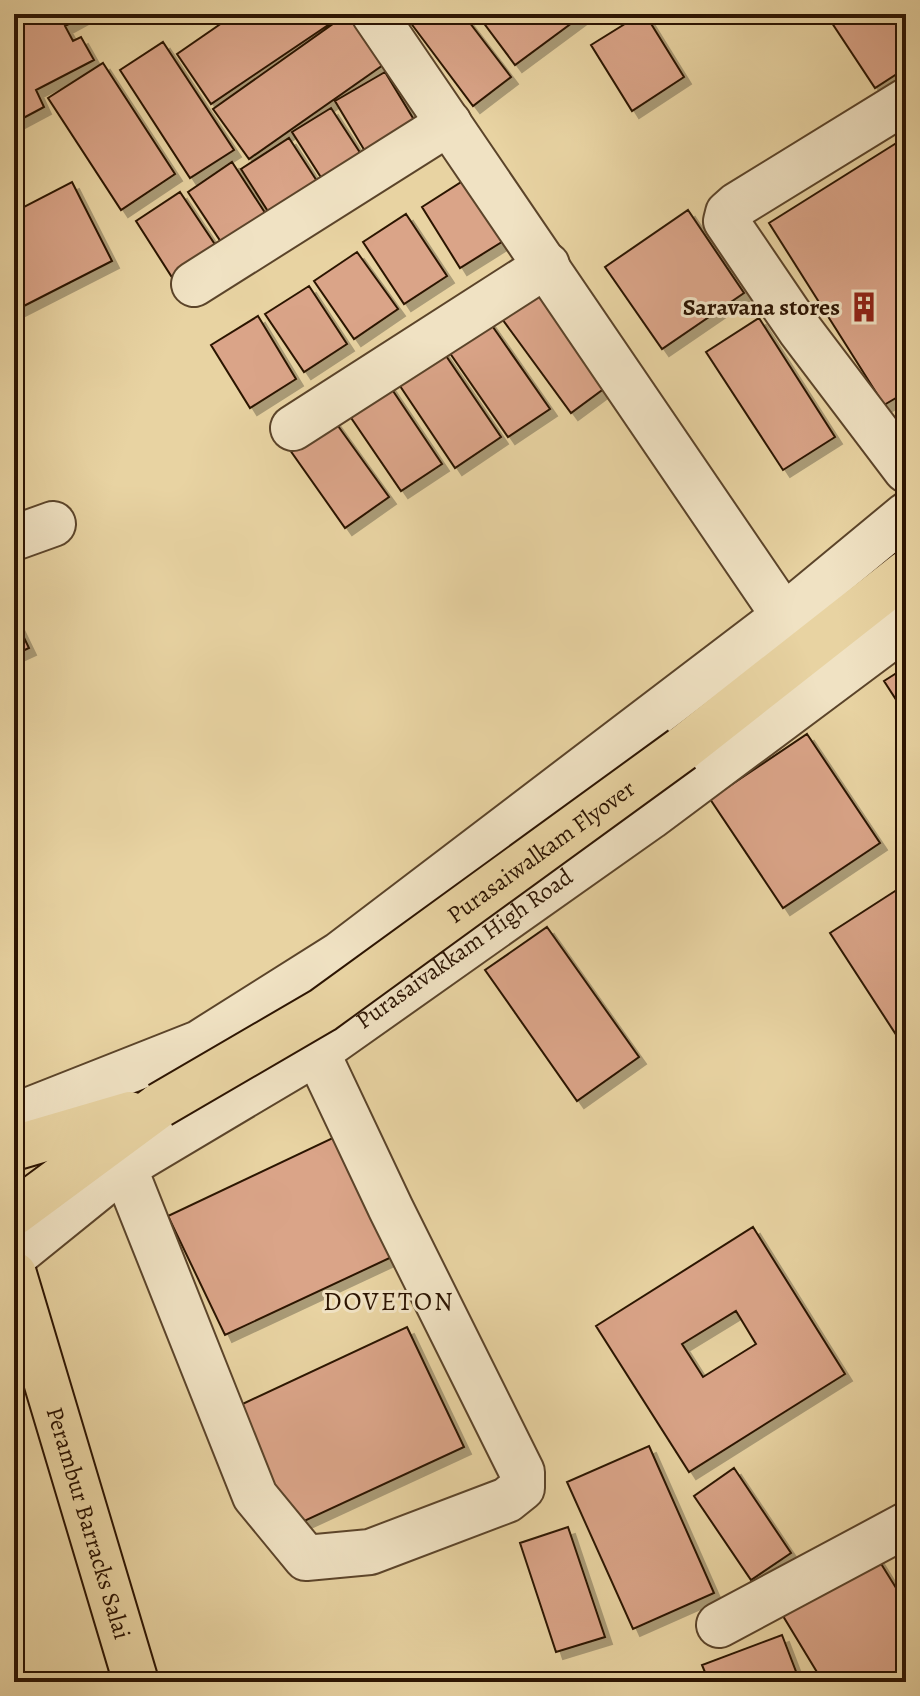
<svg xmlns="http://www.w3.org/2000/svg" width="920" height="1696" viewBox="0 0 920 1696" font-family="Alegreya,serif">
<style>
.building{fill:#daa488;stroke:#2c1402;stroke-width:2;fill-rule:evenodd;filter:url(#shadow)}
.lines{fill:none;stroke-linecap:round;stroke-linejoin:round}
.minor-casing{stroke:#5b442a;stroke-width:48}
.major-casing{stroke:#2c1402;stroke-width:48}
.minor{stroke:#f0e2c3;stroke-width:44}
.major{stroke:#e8d3a2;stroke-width:44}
.major-bridge-casing{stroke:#2c1402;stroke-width:48;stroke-linecap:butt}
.major-bridge{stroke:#e8d3a2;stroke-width:44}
.labels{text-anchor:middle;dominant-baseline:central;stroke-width:6;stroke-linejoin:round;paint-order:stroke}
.poi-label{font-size:24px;font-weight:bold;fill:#2c1402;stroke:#f0e2c3;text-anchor:end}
.street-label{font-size:24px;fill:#2c1402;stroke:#f0e2c3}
.neighbourhood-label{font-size:26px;letter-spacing:2px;fill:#2c1402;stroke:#f0e2c3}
</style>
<defs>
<filter id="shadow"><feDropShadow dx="7" dy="7" stdDeviation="0" flood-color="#0004"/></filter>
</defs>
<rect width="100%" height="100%" fill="#e8d3a2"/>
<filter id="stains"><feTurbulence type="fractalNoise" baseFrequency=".0025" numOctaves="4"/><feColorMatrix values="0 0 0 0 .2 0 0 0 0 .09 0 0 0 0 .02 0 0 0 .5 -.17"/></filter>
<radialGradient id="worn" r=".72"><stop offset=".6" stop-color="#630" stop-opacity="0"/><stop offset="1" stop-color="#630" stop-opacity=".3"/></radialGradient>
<path class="building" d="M14,14H87L65,26L73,41L81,37L94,60L36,90L44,107L14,123Z
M235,14H334L337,19L211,104L177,54Z
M347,14L383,65L249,159L213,109Z
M412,14H463L511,77L473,106L407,18Z
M477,14H584L515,65Z
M641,14H645L684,77L632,111L591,45Z
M826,14H906V68L875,88Z
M163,42L234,150L190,178L120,70Z
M103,63L175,174L121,210L48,98Z
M385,72L422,133L372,163L335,101Z
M331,108L370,168L331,193L292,132Z
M906,137V392L884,405L769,223Z
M289,138L326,195L278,227L241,169Z
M232,162L271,222L227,251L188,192Z
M466,179L505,240L460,268L422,207Z
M72,182L112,261L14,311V212Z
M180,192L220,252L175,282L136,221Z
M688,210L744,293L662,349L605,267Z
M406,214L447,276L404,304L363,242Z
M357,252L398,309L354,339L314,281Z
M540,281L613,382L571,413L497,312Z
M309,286L347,344L304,372L265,314Z
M258,316L296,379L250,408L211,345Z
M486,317L550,409L508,437L445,346Z
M759,318L835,437L783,470L706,352Z
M440,347L501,437L455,468L394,377Z
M385,379L442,464L401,491L343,406Z
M328,412L389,497L345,528L285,443Z
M14,617L29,648L14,655Z
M906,667V715L884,681Z
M807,734L880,843L783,908L710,799Z
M906,884V1050L830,933Z
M547,927L639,1057L577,1101L485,970Z
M339,1135L396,1255L225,1335L168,1216Z
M753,1227L845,1374L689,1472L596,1326ZM736,1311L756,1344L703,1377L682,1344Z
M407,1327L464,1447L289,1528L234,1408Z
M649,1446L714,1593L633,1629L567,1482Z
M734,1468L791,1553L751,1580L694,1496Z
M568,1527L605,1637L556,1652L520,1543Z
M875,1554L906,1604V1682H823L780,1611Z
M782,1635L800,1682H709L702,1665Z"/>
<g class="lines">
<g class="minor-casing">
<g id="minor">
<path d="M374,14L784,616"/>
<path d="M906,101L737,205L728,213L726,221L800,330L906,470"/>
<path d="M194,284L449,123"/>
<path d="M293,428L547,265"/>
<path d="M14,538L53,524"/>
<path d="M14,1116L199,1043L340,954L784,616L906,515"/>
<path d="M124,1167L255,1496L306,1558L370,1552L507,1500L522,1488V1472L391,1209L321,1061L319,1051"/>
<path id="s1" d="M14,1256L124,1167L319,1051L650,817L906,626"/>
<path d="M719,1625L906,1525"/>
</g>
</g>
<g class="major-casing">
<g id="major">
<path d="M682,749L906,573"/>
<path d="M14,1148L130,1114"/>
<path d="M14,1213L160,1105"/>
<path id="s2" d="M14,1274L136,1682"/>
</g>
</g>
<use href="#minor" class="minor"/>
<use href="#major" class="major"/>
<g class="major-bridge-casing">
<g id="major-bridge">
<path id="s3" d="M160,1105L323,1010L682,749"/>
</g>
</g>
<use href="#major-bridge" class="major-bridge"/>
</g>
<defs>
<g id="building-bare" transform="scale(2.4)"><path d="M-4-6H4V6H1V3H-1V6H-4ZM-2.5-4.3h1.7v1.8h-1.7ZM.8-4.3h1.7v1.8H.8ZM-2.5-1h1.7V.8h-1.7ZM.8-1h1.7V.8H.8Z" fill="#8f2418" stroke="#f0e2c3" stroke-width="2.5" paint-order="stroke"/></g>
</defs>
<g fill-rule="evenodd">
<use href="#building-bare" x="864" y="307"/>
</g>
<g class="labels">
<g class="poi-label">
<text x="840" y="307">Saravana stores</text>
</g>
<g class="street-label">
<text stroke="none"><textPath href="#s3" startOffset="458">Purasaiwalkam Flyover</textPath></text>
<text stroke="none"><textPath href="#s1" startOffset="546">Purasaivakkam High Road</textPath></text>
<text stroke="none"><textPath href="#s2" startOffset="260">Perambur Barracks Salai</textPath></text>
</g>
<g class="neighbourhood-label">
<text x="389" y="1301">DOVETON</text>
</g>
</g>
<rect width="920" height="1696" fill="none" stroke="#e8d3a2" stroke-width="48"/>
<rect x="16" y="16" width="888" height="1664" fill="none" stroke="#2c1402" stroke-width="4"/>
<rect x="24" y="24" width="872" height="1648" fill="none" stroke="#2c1402" stroke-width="2"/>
<rect width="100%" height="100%" filter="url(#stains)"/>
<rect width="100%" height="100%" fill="url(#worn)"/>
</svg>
